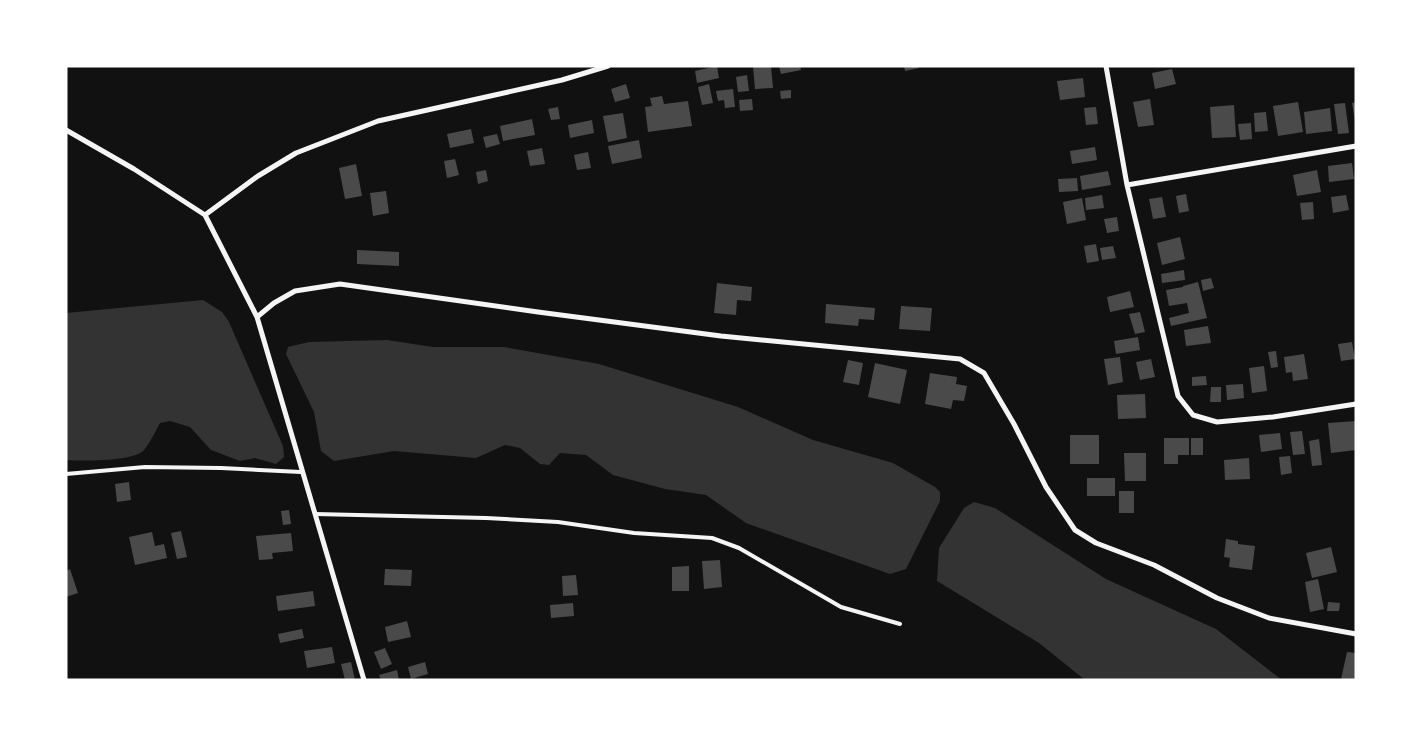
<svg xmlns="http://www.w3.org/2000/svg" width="1422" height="746" viewBox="0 0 1422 746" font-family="Ubuntu,sans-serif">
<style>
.water{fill:#333}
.building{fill:#4a4a4a}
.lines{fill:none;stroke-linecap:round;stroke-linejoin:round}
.service{stroke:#f5f5f5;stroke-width:4}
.minor{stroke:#f5f5f5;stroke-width:5}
</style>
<rect width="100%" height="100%" fill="#111"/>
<path class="water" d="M203,300L222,312L229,322L283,446L284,457L276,464L255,458L240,461L211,450L190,427L170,421L160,423C155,432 150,443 144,450C133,462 82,461 66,460V313Z
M387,340L433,347H504L599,364L738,407L813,440L893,463L935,487L940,492V501L906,569L890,574L746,523L706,495L665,489L613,475L586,455L560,453L549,465L540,464L520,448L505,445L476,458L394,451L334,461L321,451L314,412L286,354L288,347L309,342Z
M974,502L995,508L1106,579L1216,629L1282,680H1085L1039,643L937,581L939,548L964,508Z"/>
<path class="building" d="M717,66L719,78L697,83L695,71Z
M753,66H771L773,88L755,89Z
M779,66H800L801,70L781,74Z
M904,66H918L919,68L905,71Z
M1172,69L1176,84L1155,89L1152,73Z
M747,75L749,91L738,92L736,77Z
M1083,78L1085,97L1060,100L1057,81Z
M626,84L630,98L615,102L611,89Z
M709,84L713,103L702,105L698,87Z
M733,89L735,107L725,108L724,100L718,101L716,91Z
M791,90V98L781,99L780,91Z
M662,96L664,104L688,101L692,126L648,132L645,107L652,106L650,98Z
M752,99L753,110L740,111L739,100Z
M1150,99L1154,125L1138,127L1133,102Z
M1298,102L1303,132L1278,136L1273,106Z
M1356,102V121H1355L1352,103Z
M1345,103L1349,133L1338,134L1334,104Z
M1234,105L1236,137L1212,138L1210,107Z
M558,107L560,119L551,120L548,109Z
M1096,107L1098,124L1086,125L1084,108Z
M1330,108L1332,131L1306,134L1304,112Z
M1266,112L1268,131L1255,132L1254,113Z
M623,113L627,138L608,142L603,116Z
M532,119L535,135L503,141L500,126Z
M592,120L594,133L570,138L568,125Z
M1251,123L1252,139L1240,140L1238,124Z
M471,129L474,143L450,148L447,134Z
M497,134L500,144L486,148L483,137Z
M639,140L642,158L612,164L608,146Z
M1095,147L1097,160L1072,164L1070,151Z
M542,148L545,164L530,166L527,151Z
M588,152L591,168L577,170L574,155Z
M455,159L459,175L447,178L444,161Z
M1352,163L1354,179L1329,182L1328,166Z
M356,164L362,196L345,199L339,168Z
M486,170L488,181L478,184L476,172Z
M1317,170L1321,192L1297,196L1293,175Z
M1108,171L1111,185L1082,190L1080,176Z
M1077,178L1078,191L1059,192L1058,179Z
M386,191L389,213L373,216L370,193Z
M1186,194L1189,211L1179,213L1176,196Z
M1102,195L1104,208L1086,210L1085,198Z
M1346,195L1349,210L1333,213L1331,197Z
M1162,197L1166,217L1153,219L1149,199Z
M1082,198L1086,220L1067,224L1063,202Z
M1313,202L1314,219L1302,220L1300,203Z
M1117,217L1119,231L1107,233L1104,219Z
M1180,237L1185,259L1162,265L1157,243Z
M1096,244L1099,261L1087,263L1084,246Z
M1113,246L1116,258L1102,260L1100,248Z
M357,250L399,252V266L357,264Z
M1184,270L1185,280L1162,283L1161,274Z
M1211,278L1214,288L1203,291L1201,280Z
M1198,282L1207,318L1171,326L1169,318L1189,313L1187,303L1169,306L1166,290L1183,287V286Z
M717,283L752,287L751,301L737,300L736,315L714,313Z
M1130,291L1134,307L1110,312L1107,297Z
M826,304L875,308L874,320L859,319L858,326L825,323Z
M901,306L932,308L930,331L899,329Z
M1140,312L1145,332L1135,334L1129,314Z
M1208,326L1211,343L1186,346L1184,330Z
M1138,337L1140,350L1116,354L1114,341Z
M1352,342L1355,359L1341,361L1338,344Z
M1276,351L1278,367L1271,368L1268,352Z
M1304,354L1308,379L1293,381L1292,372L1286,373L1284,357Z
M1120,357L1123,382L1108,385L1104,359Z
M1151,359L1155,377L1140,380L1136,362Z
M848,360L863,363L859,385L843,382Z
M875,363L907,370L900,404L868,397Z
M1264,366L1267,391L1252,393L1249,368Z
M930,373L957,377L956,384L967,386L964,401L953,400L951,409L925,404Z
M1206,376L1207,385L1192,386V377Z
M1243,384L1244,398L1227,400L1226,385Z
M1211,387H1221V402H1210Z
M1145,394L1146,418L1118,419L1117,395Z
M1356,421V450L1331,453L1328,423Z
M1302,431L1305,454L1293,455L1290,432Z
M1280,433L1282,449L1261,452L1259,435Z
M1070,435H1099V464H1070Z
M1164,438H1189V455H1178V464H1164Z
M1191,438H1203V455H1191Z
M1319,439L1322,465L1312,466L1309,441Z
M1124,453H1146V481H1125Z
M1290,456L1292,473L1281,475L1279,457Z
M1249,458L1250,479L1225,480L1224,460Z
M1087,478H1115V496H1087Z
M129,482L131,500L117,502L115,484Z
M1119,491H1134V513H1119Z
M289,510L291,524L283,525L281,511Z
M181,531L187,557L177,559L171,533Z
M152,532L155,546L164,544L167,558L135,565L129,537Z
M291,533L293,551L272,553L273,559L259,560L256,536Z
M1226,539L1238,541V544L1255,546L1252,570L1229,567L1230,558L1224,557Z
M1331,547L1337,572L1312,578L1306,553Z
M720,560L722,587L704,589L702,561Z
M689,566V591H672V567Z
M70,569L78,593L66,597V571Z
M385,569L412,570L411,586L384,585Z
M576,575L578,595L563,596L562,576Z
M1318,579L1324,609L1310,612L1305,582Z
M313,591L315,606L278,611L276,596Z
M1328,602L1340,603L1339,611H1327Z
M573,603L574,616L551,618L550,605Z
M407,621L411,637L388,642L385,627Z
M302,629L304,638L280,643L278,634Z
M332,647L335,663L307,668L304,651Z
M385,648L392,664L381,669L374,652Z
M1347,652L1356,653V680L1341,679Z
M351,662L355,680H345L341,664Z
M425,662L428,674L411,679L408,667Z
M397,670L399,680H381L379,675Z"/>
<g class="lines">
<path class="service" d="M66,474L145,467L221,468L301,472
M315,514L486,518L558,522L634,533L712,538L739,548L841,607L900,624"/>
<path class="minor" d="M1106,66L1127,185L1178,396L1193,415L1217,422L1273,417L1356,404
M66,130L134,169L205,215L257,317L364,680
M1127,185L1356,146
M205,215L258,176L296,153L378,121L562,80L608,66
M257,317L274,303L295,291L340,284L538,312L721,336L960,359L984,373L1014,424L1046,487L1075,530L1096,543L1154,565L1217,598L1269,618L1356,634"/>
</g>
<rect width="1422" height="746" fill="none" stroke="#ffffff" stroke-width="135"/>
</svg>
